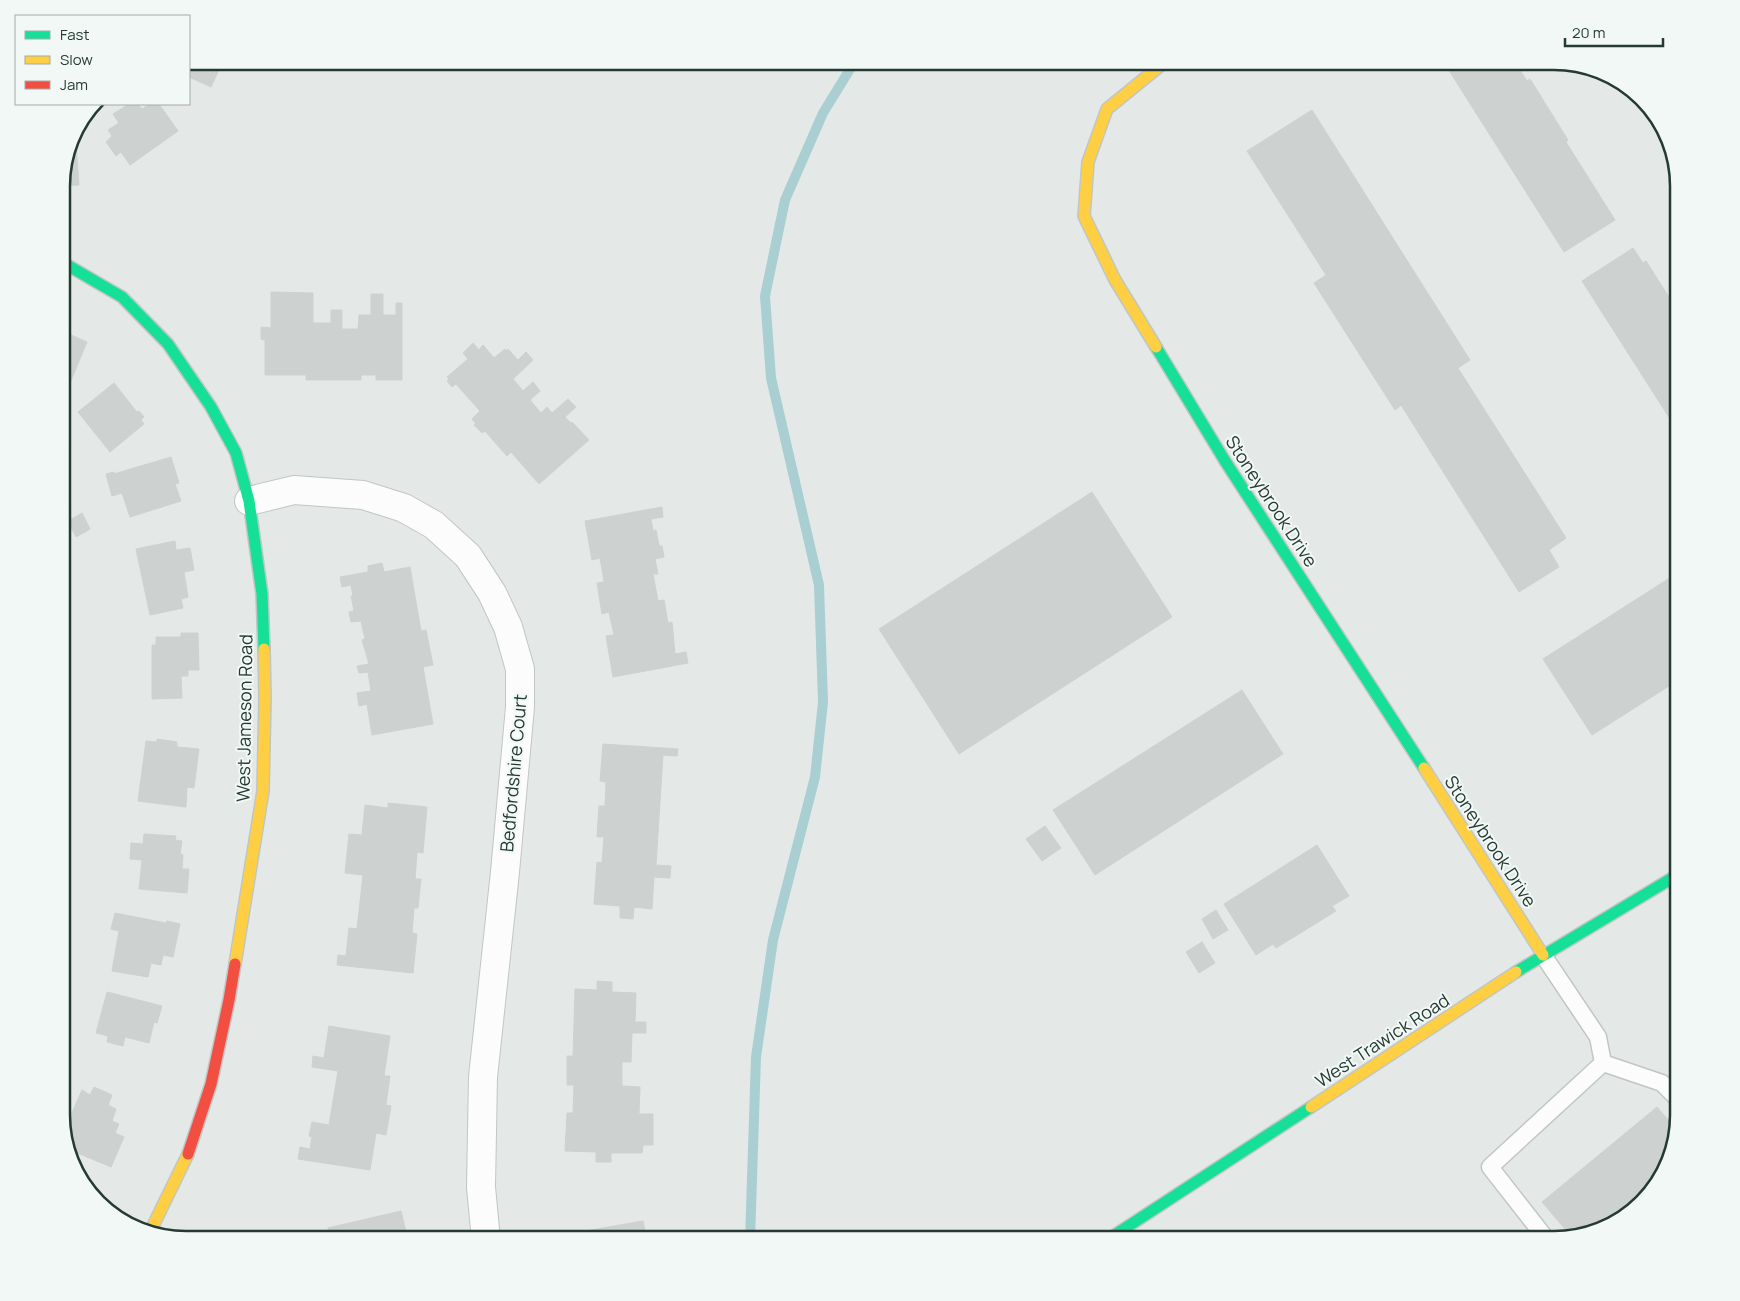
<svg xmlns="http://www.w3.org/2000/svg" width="1740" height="1301" viewBox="0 0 1740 1301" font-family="Manrope,sans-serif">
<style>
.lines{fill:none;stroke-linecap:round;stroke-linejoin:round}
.stream{stroke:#a9cfd3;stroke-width:10}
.building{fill:#cdd2d0;stroke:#cdd2d0}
.lane-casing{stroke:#c1c6c4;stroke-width:19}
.street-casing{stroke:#c1c6c4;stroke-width:30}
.fast-casing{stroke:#c0c6c4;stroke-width:14}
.slow-casing{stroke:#c0c6c4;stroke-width:14}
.jam-casing{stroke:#c0c6c4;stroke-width:14}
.lane{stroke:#fbfcfb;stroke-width:16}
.street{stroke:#fbfcfb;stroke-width:28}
.fast{stroke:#16e098;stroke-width:11}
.slow{stroke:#ffcf43;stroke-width:11}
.jam{stroke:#f24e42;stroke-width:11}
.labels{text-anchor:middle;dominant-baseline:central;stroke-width:4;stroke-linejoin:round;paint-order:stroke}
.street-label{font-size:18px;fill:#243a33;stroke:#f2f8f5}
.rim{fill:none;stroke:#243a33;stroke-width:2.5}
</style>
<rect width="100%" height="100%" fill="#e4e9e7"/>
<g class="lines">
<path class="stream" d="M750,1240L756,1057L773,940L815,777L823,702L819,585L771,378L765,296L785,200L823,113L855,61"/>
</g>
<path class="building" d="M189,61H223L211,87L189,77Z
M1443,61H1514L1527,81L1530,79L1568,140L1566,142L1615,220L1564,252Z
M129,104H138L142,109L150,104H159L178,131L130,165L121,152L116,156L106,142L112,136L108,130L119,123L113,114Z
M1312,110L1470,360L1458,368L1566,538L1549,550L1559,567L1519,592L1401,405L1395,410L1314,283L1326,275L1247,151Z
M75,130L79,185L62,186V178Z
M1633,248L1643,263L1646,261L1679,313V433L1582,281Z
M271,292L313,293V323H331V310H342V329H358L359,315H371V294H383V315H396V303H402V380H376V375H361V380H306V375H265V340L261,339V327L271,328Z
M62,331L87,342L70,383L62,380Z
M473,343L479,350L483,345L494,358L505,349L506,351L508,349L518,360L526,352L533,360L513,379L523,391L533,382L540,391L530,400L541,413L547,407L552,413L568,399L576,407L565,417L571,423L572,422L589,440L539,484L511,452L507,456L485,431L482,433L474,425L476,424L472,419L480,411L456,384L452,387L447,381L449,379L447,377L468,359L463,353Z
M114,383L136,411L137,412L139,411L144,417L141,420L144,424L110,452L78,412Z
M171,457L179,483L175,484L181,501L130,517L122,493L112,496L106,474L114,472V474Z
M1092,492L1172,617L959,754L879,629Z
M662,507L663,517L651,519L653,531L656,530L659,546H662L664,557L655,559L658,574H653L658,601L664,600L668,623L672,622L675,654L686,652L688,663L613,677L606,636L614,635L609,612L602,614L597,583L604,582L603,575L600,558L592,560L585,521Z
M82,513L90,529L76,537L68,521Z
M175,541L176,550L190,548L194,570L184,572L188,597L181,599L183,608L150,615L136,549Z
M382,563L384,572L410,567L421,631L426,630L433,665L423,667L433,724L372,735L367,704L359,706L357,693L371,691L368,672L359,673L357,666L369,664L362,640L365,639L361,621L351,622L349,612L354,611L351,596H353L351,585L342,587L340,577L368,572V566Z
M1679,572V682L1670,688L1669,686L1592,735L1543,659Z
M181,633H198L199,670H188V676H181L182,698L152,699V645H156V637H181Z
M1242,690L1283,754L1095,875L1053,810Z
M157,739L177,742V747L199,749L194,788L187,787L186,807L138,801L146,741L157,742Z
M603,744L678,749L677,756L663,755L656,865L671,866L670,878L654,877L652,909L634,907L633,919L620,918V906L594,904L597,862L602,863L604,837H597L599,806H605L606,782L600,781Z
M388,803L427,807L423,853L417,852L415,879H421L418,908H414L412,933L417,934L413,973L337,965L338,955L346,956L349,928L357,929L363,875L345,873L349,834L362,835L365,805L388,808Z
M1045,826L1061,848L1042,861L1026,839Z
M144,834L176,836L175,840L182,841L180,854L183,855L182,869H189L187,893L139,889L142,860L130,859L131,843L143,844Z
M1317,845L1349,896L1332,906L1336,911L1276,948L1273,944L1256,955L1224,904Z
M1216,910L1228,930L1213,939L1202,919Z
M115,913L166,923L167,921L180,924L173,957L163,955L161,965L151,963L148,977L112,971L119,931L111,929Z
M1202,942L1215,963L1199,973L1186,952Z
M597,981L612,982V992L636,993L635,1022H646V1033H632L631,1062H622V1086L640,1087L639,1114H653V1145H643L642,1153H611V1162H596V1152L565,1151L567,1113H573L574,1085H567V1056H573L575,989L597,990Z
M107,992L162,1006L157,1023L154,1022L149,1043L125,1037L123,1046L107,1042L108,1036L96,1033Z
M329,1026L390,1036L384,1076H390L386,1105L391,1106L386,1135L376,1133L370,1170L298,1159L300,1147L310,1149L312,1137L309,1136L312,1122L329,1125L338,1071L312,1067L313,1056L324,1058Z
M94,1087L112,1095L108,1105L116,1109L112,1121L119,1124L115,1133L124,1137L111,1167L68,1149L64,1131L82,1090L90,1095Z
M1657,1107L1676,1129L1672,1155L1653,1191L1609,1227L1571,1236L1542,1202Z
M401,1211L408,1240H341L340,1235L330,1238L328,1228Z
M643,1221L645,1231L633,1233L634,1240H569L568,1234Z"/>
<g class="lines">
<g class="lane-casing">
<path id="lane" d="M1543,955L1598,1037L1603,1063L1490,1167L1547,1240
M1603,1063L1662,1083L1679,1100"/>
</g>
<g class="street-casing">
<path id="street" d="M249,501L294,490L363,495L404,508L434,525L468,556L492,593L508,627L520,669V707L505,872L483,1077L481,1187L486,1240"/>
</g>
<g class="fast-casing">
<path id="fast" d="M62,262L122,297L168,344L211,407L236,453L249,501L262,594L264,649
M1156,347L1225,461L1424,768
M1516,972L1679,874
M1107,1240L1311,1107"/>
</g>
<g class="slow-casing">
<path id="slow" d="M1156,347L1115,280L1084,216L1088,162L1107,109L1166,61
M1424,768L1543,955
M235,964L263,791L265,698L264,649
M1311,1107L1516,972
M149,1234L188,1154"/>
</g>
<g class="jam-casing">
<path id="jam" d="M188,1154L211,1084L229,1000L235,964"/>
</g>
<use href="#lane" class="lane"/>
<use href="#street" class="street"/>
<use href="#fast" class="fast"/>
<use href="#slow" class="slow"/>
<use href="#jam" class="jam"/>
</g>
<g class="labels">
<g class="street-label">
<text transform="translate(1272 501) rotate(57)">Stoneybrook Drive</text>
<text transform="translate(244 718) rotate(-89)">West Jameson Road</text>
<text transform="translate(513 773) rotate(-85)">Bedfordshire Court</text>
<text transform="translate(1491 841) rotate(57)">Stoneybrook Drive</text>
<text transform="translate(1382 1040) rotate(-33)">West Trawick Road</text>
</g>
</g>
<path d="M0 0H1740V1301H0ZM186 70H1554A116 116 0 0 1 1670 186V1115A116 116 0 0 1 1554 1231H186A116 116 0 0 1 70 1115V186A116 116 0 0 1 186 70Z" fill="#f2f8f5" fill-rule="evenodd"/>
<path class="rim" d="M186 70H1554A116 116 0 0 1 1670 186V1115A116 116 0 0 1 1554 1231H186A116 116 0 0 1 70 1115V186A116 116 0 0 1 186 70Z"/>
<rect x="15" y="15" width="175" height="90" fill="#f2f8f5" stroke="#a0aca7"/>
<rect x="25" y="31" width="25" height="8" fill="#16e098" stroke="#a0aca7"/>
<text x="60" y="40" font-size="15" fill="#243a33">Fast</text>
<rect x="25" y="56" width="25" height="8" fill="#ffcf43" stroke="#a0aca7"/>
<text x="60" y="65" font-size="15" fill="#243a33">Slow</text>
<rect x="25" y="81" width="25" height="8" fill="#f24e42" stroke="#a0aca7"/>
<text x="60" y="90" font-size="15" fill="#243a33">Jam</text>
<path d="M1565 38v8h98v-8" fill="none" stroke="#243a33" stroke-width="2.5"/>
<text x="1572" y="38" font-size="15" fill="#243a33" stroke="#f2f8f5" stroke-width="4" paint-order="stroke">20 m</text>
</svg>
